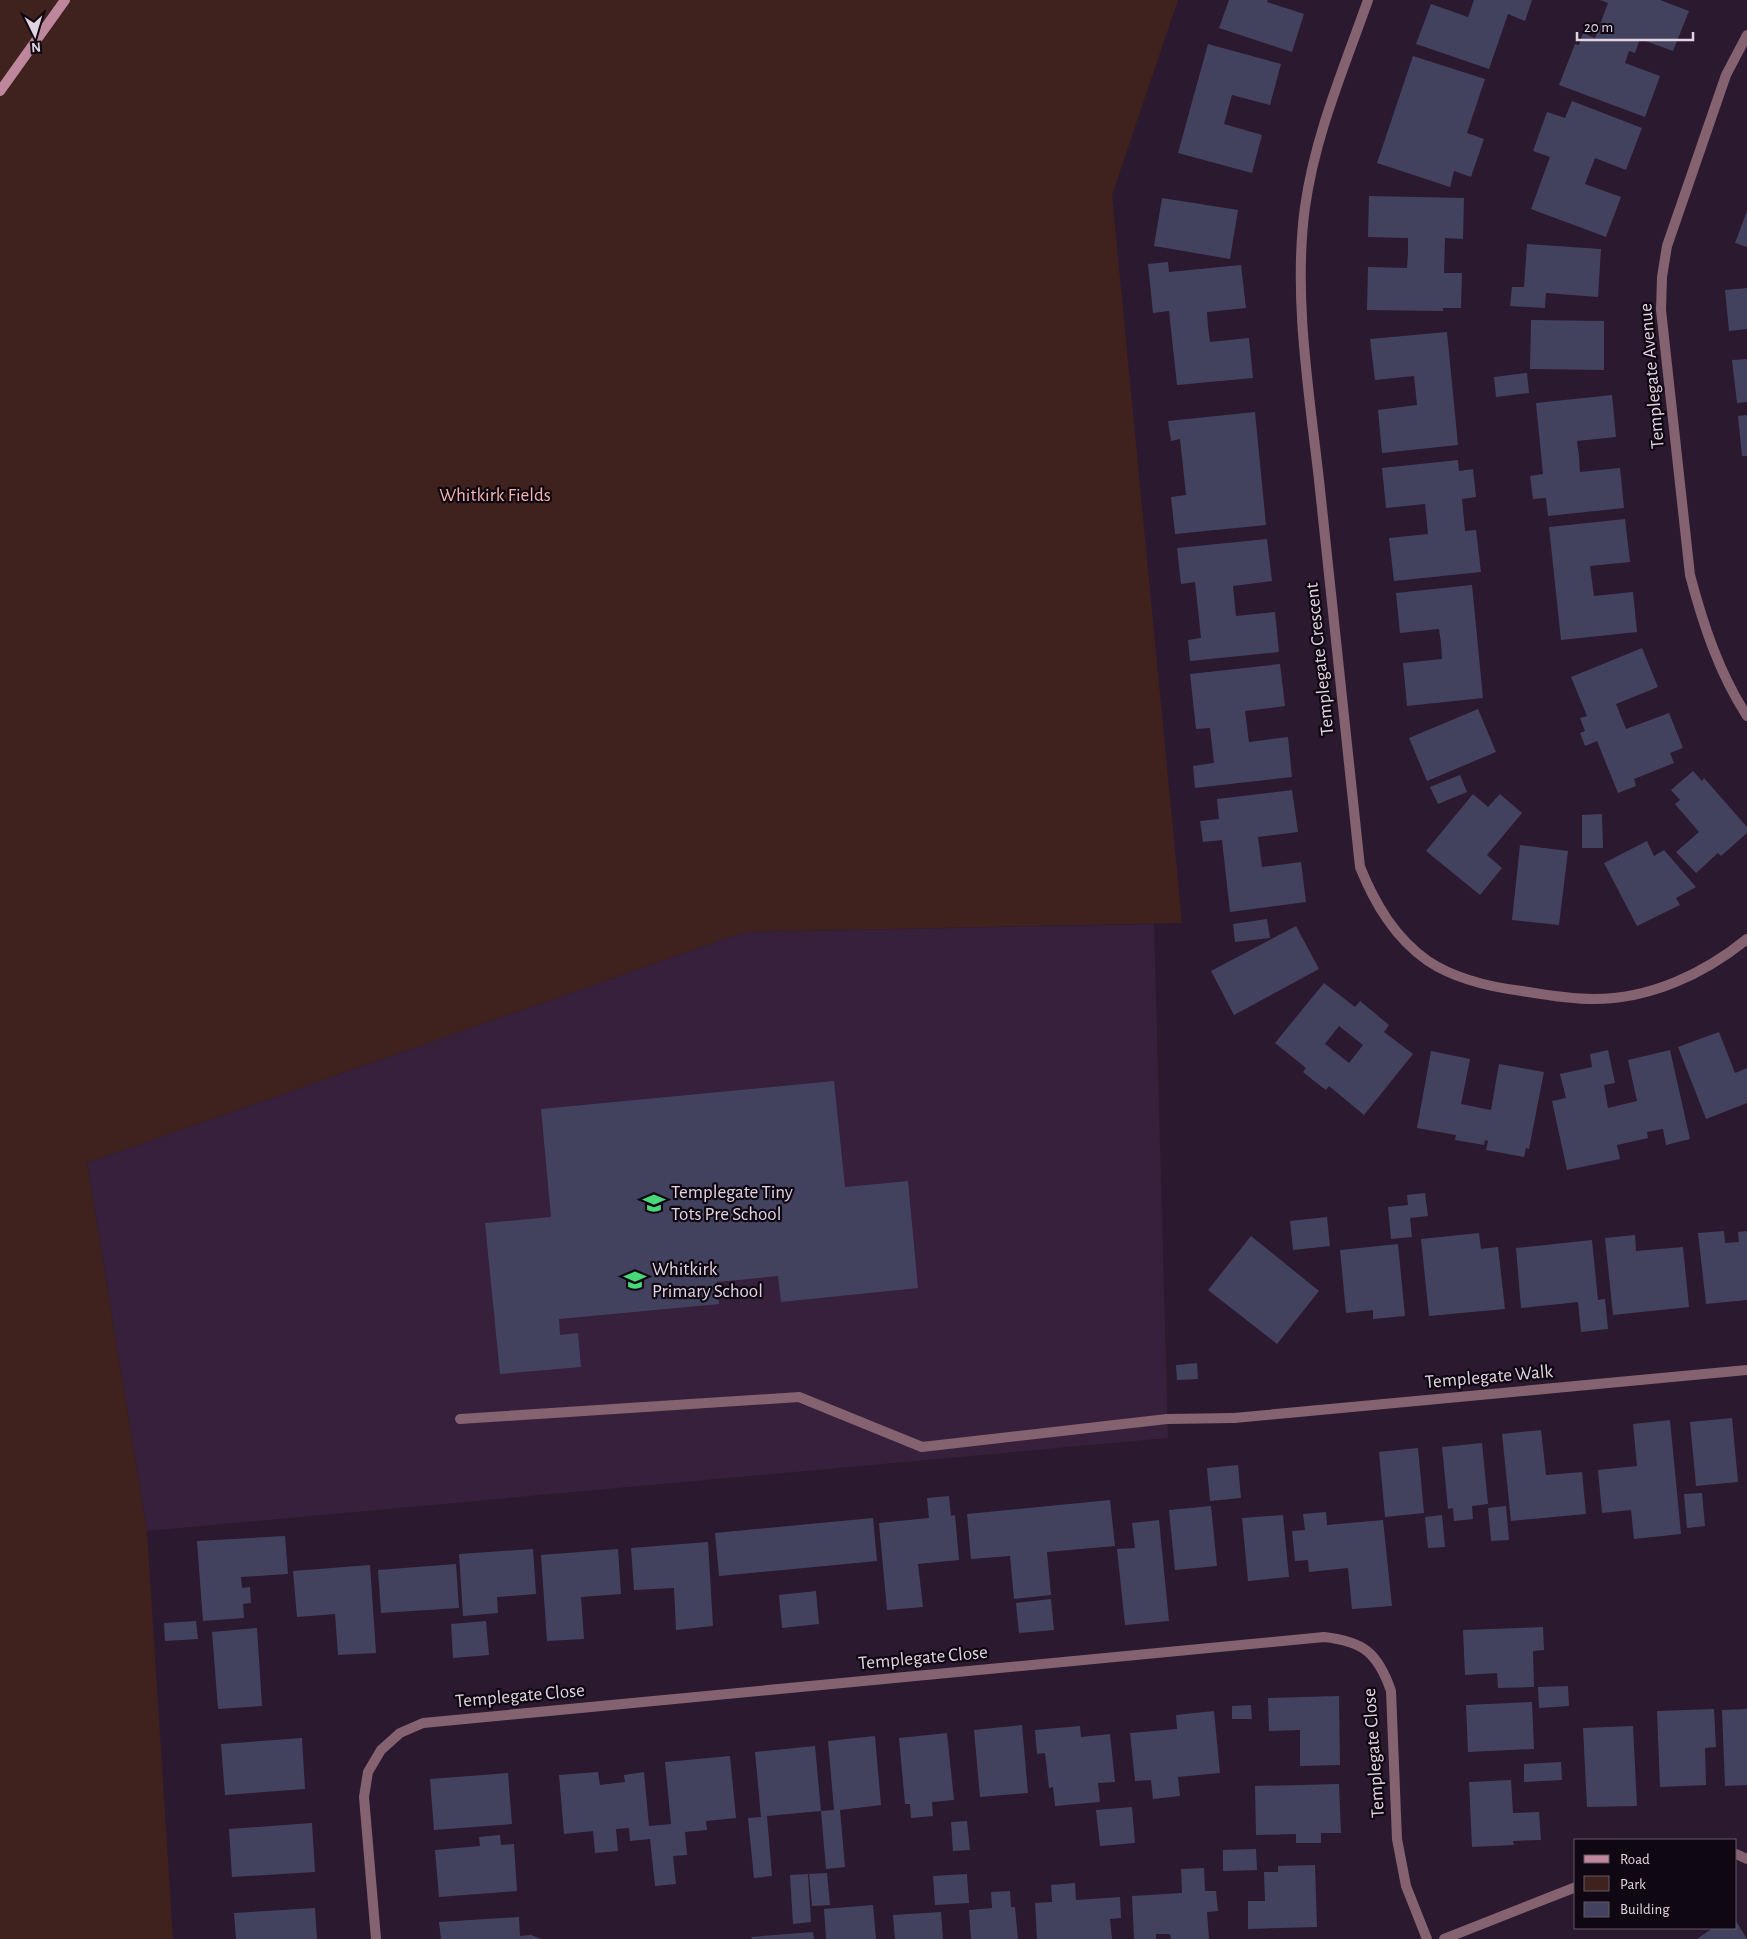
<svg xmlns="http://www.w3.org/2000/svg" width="1747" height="1939" viewBox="0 0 1747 1939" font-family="'Alegreya Sans',sans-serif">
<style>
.built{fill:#36203b}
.green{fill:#3f221e}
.building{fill:#43425e;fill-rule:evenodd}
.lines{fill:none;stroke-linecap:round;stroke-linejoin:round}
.lane{stroke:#85626f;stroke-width:10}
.street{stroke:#85626f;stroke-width:10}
.secondary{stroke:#be879c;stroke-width:10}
.labels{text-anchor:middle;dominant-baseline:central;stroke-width:4.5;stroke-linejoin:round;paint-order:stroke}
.street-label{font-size:19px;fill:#e0d4e3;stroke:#0f0711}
.park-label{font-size:19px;fill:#f6b5ab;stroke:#0f0711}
.poi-label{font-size:19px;fill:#e0d4e3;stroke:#0f0711;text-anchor:start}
</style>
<rect width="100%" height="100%" fill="#2b192f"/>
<path class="built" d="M1154,924L1168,1438L147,1531L87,1163L744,932Z"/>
<path class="green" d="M0,0H1178L1112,195L1182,923L744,932L87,1163L147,1531L173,1939H0Z"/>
<path class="building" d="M1229,0H1268L1267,2L1304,14L1292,52L1219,28Z
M1474,0H1532L1525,21L1508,14L1489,69L1416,44L1431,4L1468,17Z
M1600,0H1660L1689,11L1673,51L1640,39L1635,53L1629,51L1625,63L1660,76L1645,117L1559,85L1575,44L1579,45L1583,33L1595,38L1608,3Z
M1208,44L1281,64L1270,105L1232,95L1224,124L1262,135L1252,173L1178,153Z
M1413,56L1485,79L1467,133L1484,139L1471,177L1454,171L1450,187L1377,163Z
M1572,101L1642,128L1626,170L1595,158L1585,184L1621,197L1606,237L1531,209L1550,157L1533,151L1547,112L1565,118Z
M1369,196L1464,198L1463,239L1445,238L1444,273H1462L1461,308H1443V311L1367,310L1368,267L1407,268L1408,253V238L1368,237Z
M1162,198L1238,210L1230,259L1154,246Z
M1747,211V247L1735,243Z
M1527,244L1601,249L1598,297L1546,293L1545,308L1510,306L1512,287H1524Z
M1168,262L1169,272L1241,265L1246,308L1207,312L1208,327L1210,342L1249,338L1253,378L1177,385L1169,311L1153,313L1148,264Z
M1747,288V329L1729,331L1725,290Z
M1531,320L1604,321V370L1530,369Z
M1447,332L1458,445L1382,453L1378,410L1417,405L1414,376L1375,380L1370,339Z
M1747,359V402L1737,403L1732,360Z
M1527,373L1529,393L1496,397L1494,377Z
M1612,395L1616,437L1577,441L1579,456L1580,472L1620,468L1624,508L1548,516L1546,498L1533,499L1530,476L1543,474L1536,403Z
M1255,412L1266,525L1175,534L1171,497L1186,495L1180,439L1171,441L1168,421Z
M1747,415V456H1742L1738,416Z
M1458,460L1459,471L1473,469L1476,497L1462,499L1465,531L1476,530L1481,572L1394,581L1389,538L1428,534L1425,504L1386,508L1382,468Z
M1625,519L1630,562L1590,566L1594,596L1633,592L1637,632L1561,640L1549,527Z
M1267,539L1272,581L1233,586L1236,616L1275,612L1279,652L1190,661L1188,640L1201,638L1195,582L1181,584L1177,548Z
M1472,585L1483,698L1407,706L1403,663L1442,659L1441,643L1439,629L1400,633L1396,593Z
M1642,648L1658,687L1616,704L1626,729L1669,713L1683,748L1670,753L1674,763L1634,779L1636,786L1618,793L1597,741L1585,746L1580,733L1585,731L1580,718L1587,716L1571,677Z
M1280,664L1285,706L1245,711L1249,742L1288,737L1292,777L1195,788L1193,766L1214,763L1210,728L1196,729L1190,674Z
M1478,709L1496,752L1427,781L1409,738Z
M1693,771L1702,781L1704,778L1747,827V833L1721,856L1718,853L1696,873L1676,852L1699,832L1675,804L1680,800L1671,790Z
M1460,775L1467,792L1438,804L1430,787Z
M1292,790L1298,832L1258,837L1262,867L1301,862L1306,902L1230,912L1222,840L1203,842L1200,821L1219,819L1217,799Z
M1473,794L1488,807L1500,794L1522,813L1487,855L1502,868L1480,895L1426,851Z
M1602,814L1603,848H1582V815Z
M1647,841L1654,856L1664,850L1696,887L1676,898L1680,905L1637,926L1604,863Z
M1520,845L1568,851L1559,925L1512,920Z
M1267,919L1270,938L1235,942L1233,924Z
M1296,926L1319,969L1234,1015L1211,971Z
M1324,983L1355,1007L1360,1001L1389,1025L1384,1032L1413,1054L1364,1115L1329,1086L1326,1090L1314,1081L1303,1072L1306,1068L1275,1043ZM1339,1026L1363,1045L1349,1063L1325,1044Z
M1719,1032L1735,1073L1747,1068V1103L1706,1119L1678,1047Z
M1608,1050L1615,1083L1604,1085L1608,1108L1637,1101L1628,1060L1670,1050L1690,1139L1666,1145L1663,1129L1647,1132L1648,1138L1617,1145L1620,1159L1567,1170L1552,1101L1566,1098L1560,1074L1592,1067L1590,1054Z
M1431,1051L1470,1059L1461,1104L1491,1110L1499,1064L1544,1072L1529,1149L1526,1148L1524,1157L1486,1150L1488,1141L1485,1140L1484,1145L1455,1140L1456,1135L1417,1128Z
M834,1081L845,1187L908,1181L918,1288L781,1302L778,1276L717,1282L719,1304L559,1319L560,1335L578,1333L581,1367L500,1374L485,1223L551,1217L541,1109Z
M1425,1193L1428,1216L1410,1218L1412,1237L1391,1239L1388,1207L1408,1205L1407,1195Z
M1327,1217L1330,1246L1293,1250L1290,1221Z
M1724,1231L1725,1243L1739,1242L1738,1232L1747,1231V1300L1706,1304L1698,1233Z
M1479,1233L1481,1249L1498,1247L1505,1309L1429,1316L1421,1239Z
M1635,1235L1636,1251L1683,1247L1689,1307L1613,1315L1605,1238Z
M1251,1236L1319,1291L1277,1344L1208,1290Z
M1592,1240L1598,1300L1605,1299L1608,1329L1581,1332L1578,1302L1521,1308L1516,1248Z
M1398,1244L1405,1316L1373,1319V1310L1346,1313L1340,1250Z
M1197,1363L1198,1379L1177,1380L1176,1365Z
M1732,1418L1738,1482L1696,1486L1690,1422Z
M1670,1420L1681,1534L1634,1539L1631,1510L1602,1513L1598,1470L1637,1466L1633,1424Z
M1541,1430L1546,1475L1582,1472L1586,1514L1511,1521L1502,1434Z
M1482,1443L1488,1504L1472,1506L1473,1519L1454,1521L1453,1508L1448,1509L1442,1447Z
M1418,1448L1424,1513L1385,1517L1379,1452Z
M1238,1465L1241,1498L1210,1501L1207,1468Z
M1702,1493L1705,1526L1687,1528L1684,1494Z
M949,1496L951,1516L955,1515L959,1560L918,1564L923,1607L887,1610L879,1523L929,1518L927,1498Z
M1110,1500L1115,1546L1047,1552L1051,1595L1014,1599L1010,1556L971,1559L967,1514Z
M1211,1506L1217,1566L1175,1570L1169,1510Z
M1506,1506L1509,1540L1491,1541L1488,1508Z
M1326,1512L1327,1525L1383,1520L1392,1606L1352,1609L1348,1568L1309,1572L1308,1560L1295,1561L1292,1531L1305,1530L1303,1514Z
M1283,1515L1289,1577L1248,1581L1242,1518Z
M1442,1515L1445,1547L1428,1548L1425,1517Z
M873,1518L877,1561L719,1576L715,1533Z
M1159,1520L1169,1621L1125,1625L1117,1549L1135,1548L1132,1523Z
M285,1536L288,1574L241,1577L242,1588L250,1587L251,1603L243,1604L244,1618L203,1621L197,1541Z
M708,1542L713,1626L676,1630L674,1588L634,1590L631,1548Z
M533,1549L536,1594L497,1597L498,1613L463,1616L459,1554Z
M618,1549L621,1594L581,1597L584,1639L547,1641L541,1555Z
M456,1564L459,1608L381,1613L378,1570Z
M370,1565L376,1653L338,1655L335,1614L297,1617L293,1571Z
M816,1591L819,1624L782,1628L779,1595Z
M1051,1599L1054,1630L1019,1633L1016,1603Z
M196,1621L198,1639L165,1641L164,1623Z
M486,1621L489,1655L453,1658L451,1624Z
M1543,1627L1544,1650L1533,1651L1534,1687L1498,1688L1497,1673L1465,1675L1463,1630Z
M257,1628L262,1706L218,1709L212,1632Z
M1568,1686L1569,1706L1539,1708L1538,1687Z
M1339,1696L1340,1765L1300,1766V1730L1269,1731L1268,1698Z
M1532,1702L1534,1749L1468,1752L1466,1705Z
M1251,1705L1252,1719H1232V1706Z
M1714,1709L1716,1747L1705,1748L1706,1785L1660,1787L1657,1711Z
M1747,1709V1785L1725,1786L1722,1710Z
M1214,1711L1220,1773L1178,1777L1180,1796L1153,1799L1151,1780L1135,1781L1130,1733L1177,1729L1176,1715Z
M1022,1725L1028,1793L980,1797L974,1730Z
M1080,1726L1081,1737L1110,1734L1115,1782L1098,1783L1100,1802L1055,1806L1053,1787L1049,1788L1045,1753L1037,1754L1035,1730Z
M1633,1726L1637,1806L1587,1807L1583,1728Z
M947,1733L954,1800L932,1802L933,1816L911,1818L910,1804H905L899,1738Z
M875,1736L881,1805L840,1810L845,1867L826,1869L821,1811L767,1816L772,1876L754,1878L748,1818L761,1817L755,1752L815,1746L821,1811L834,1810L828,1741Z
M302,1738L305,1789L225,1795L221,1744Z
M730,1756L736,1818L706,1821L707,1830L685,1832L687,1855L673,1856L676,1884L655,1886L650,1839L630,1841L629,1828L616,1829L618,1851L595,1853L593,1831L564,1834L559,1775L598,1772L600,1785L625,1782L624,1775L644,1772L649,1826L671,1824L665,1762Z
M1561,1762L1562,1780L1524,1782V1764Z
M508,1773L512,1824L434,1830L430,1779Z
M1511,1780L1513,1813L1539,1812L1541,1840L1513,1841L1514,1845L1472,1847L1469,1782Z
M1339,1784L1341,1833H1321V1843H1296V1834L1256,1835L1255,1786Z
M1132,1807L1135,1843L1100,1846L1096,1810Z
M967,1821L970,1850L953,1851L951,1822Z
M312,1823L315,1872L232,1877L229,1829Z
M500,1835L501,1845L514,1844L517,1891L439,1897L435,1850L480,1846L479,1837Z
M1256,1849L1257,1870L1223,1871V1850Z
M1315,1865L1317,1927L1248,1929V1901H1265L1264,1872H1278V1866Z
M1204,1868L1205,1891H1216L1218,1911L1207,1912L1209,1939H1171L1170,1934H1156V1939H1134L1132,1896L1182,1893L1181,1869Z
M827,1873L830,1905L812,1906L809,1874Z
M808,1874L811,1922L793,1924L790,1875Z
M967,1874L969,1903L935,1905L933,1876Z
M1075,1883L1076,1900L1120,1897L1121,1918L1110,1919L1112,1939H1037L1035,1903L1052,1902L1051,1885Z
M1010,1891L1011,1907H1015L1018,1939H971L969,1910L992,1908L991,1892Z
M873,1905L876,1939H826L824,1909Z
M315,1908L317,1939H236L234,1913Z
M941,1912L943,1939H895L893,1915Z
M519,1917L520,1936L531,1935L541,1939H441L439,1922Z
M1736,1921L1747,1939H1697L1713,1928H1736Z
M813,1932L814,1939H752L751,1937Z"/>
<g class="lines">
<path class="lane" d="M460,1419L799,1397L922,1447L1167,1419L1234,1418"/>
<path class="street" d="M1368,0C1344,68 1315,135 1305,207C1293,295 1309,392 1319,480C1332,609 1346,738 1360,867C1375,904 1395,938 1428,961C1455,979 1490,987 1522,991C1546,995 1570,999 1594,999C1650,999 1704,974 1747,939
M1747,35L1726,75L1667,246L1662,277L1661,310L1690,575C1703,624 1719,673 1747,716
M1234,1418L1747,1370
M1736,1854L1747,1859
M376,1939L364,1797L368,1772L381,1750L400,1733L423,1723L1324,1637C1363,1641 1378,1653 1391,1691L1397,1839L1406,1886L1427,1939
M1444,1939L1576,1887"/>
<path class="secondary" d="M0,91L65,0"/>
</g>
<defs>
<g id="school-bare" transform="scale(1.725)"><path d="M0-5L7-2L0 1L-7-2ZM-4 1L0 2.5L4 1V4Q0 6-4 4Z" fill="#48d779" stroke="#0f0711" stroke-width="2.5" paint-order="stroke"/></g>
</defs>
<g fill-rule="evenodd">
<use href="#school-bare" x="654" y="1203"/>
<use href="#school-bare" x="635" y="1280"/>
</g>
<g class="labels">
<g class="street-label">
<text transform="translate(1652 376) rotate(-95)">Templegate Avenue</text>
<text transform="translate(1320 659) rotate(-96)">Templegate Crescent</text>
<text transform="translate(1489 1377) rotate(-5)">Templegate Walk</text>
<text transform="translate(923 1658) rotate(-5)">Templegate Close</text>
<text transform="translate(520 1696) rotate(-5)">Templegate Close</text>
<text transform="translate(1374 1753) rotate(-94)">Templegate Close</text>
</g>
<g class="park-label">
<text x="495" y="495">Whitkirk Fields</text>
</g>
<g class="poi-label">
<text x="671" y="1192">Templegate Tiny<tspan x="671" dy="22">Tots Pre School</tspan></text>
<text x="652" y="1269">Whitkirk<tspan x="652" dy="22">Primary School</tspan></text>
</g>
</g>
<rect x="1574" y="1839" width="162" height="90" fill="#0f0711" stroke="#635965"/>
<rect x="1584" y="1855" width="25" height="8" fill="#be879c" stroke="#635965"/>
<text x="1620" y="1864" font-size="15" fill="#e0d4e3">Road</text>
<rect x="1584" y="1876" width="25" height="15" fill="#3f221e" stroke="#635965"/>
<text x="1620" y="1889" font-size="15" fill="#e0d4e3">Park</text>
<rect x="1584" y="1902" width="25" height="15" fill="#43425e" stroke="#635965"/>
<text x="1620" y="1914" font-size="15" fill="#e0d4e3">Building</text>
<g transform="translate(35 35) rotate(175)" stroke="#0f0711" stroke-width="4" paint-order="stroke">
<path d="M0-4L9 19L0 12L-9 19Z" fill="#e0d4e3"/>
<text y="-8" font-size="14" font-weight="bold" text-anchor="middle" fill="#e0d4e3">N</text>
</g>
<path d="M1577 32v8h116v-8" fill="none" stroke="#e0d4e3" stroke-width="2.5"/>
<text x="1584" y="32" font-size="15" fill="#e0d4e3" stroke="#0f0711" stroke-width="4" paint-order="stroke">20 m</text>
</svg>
